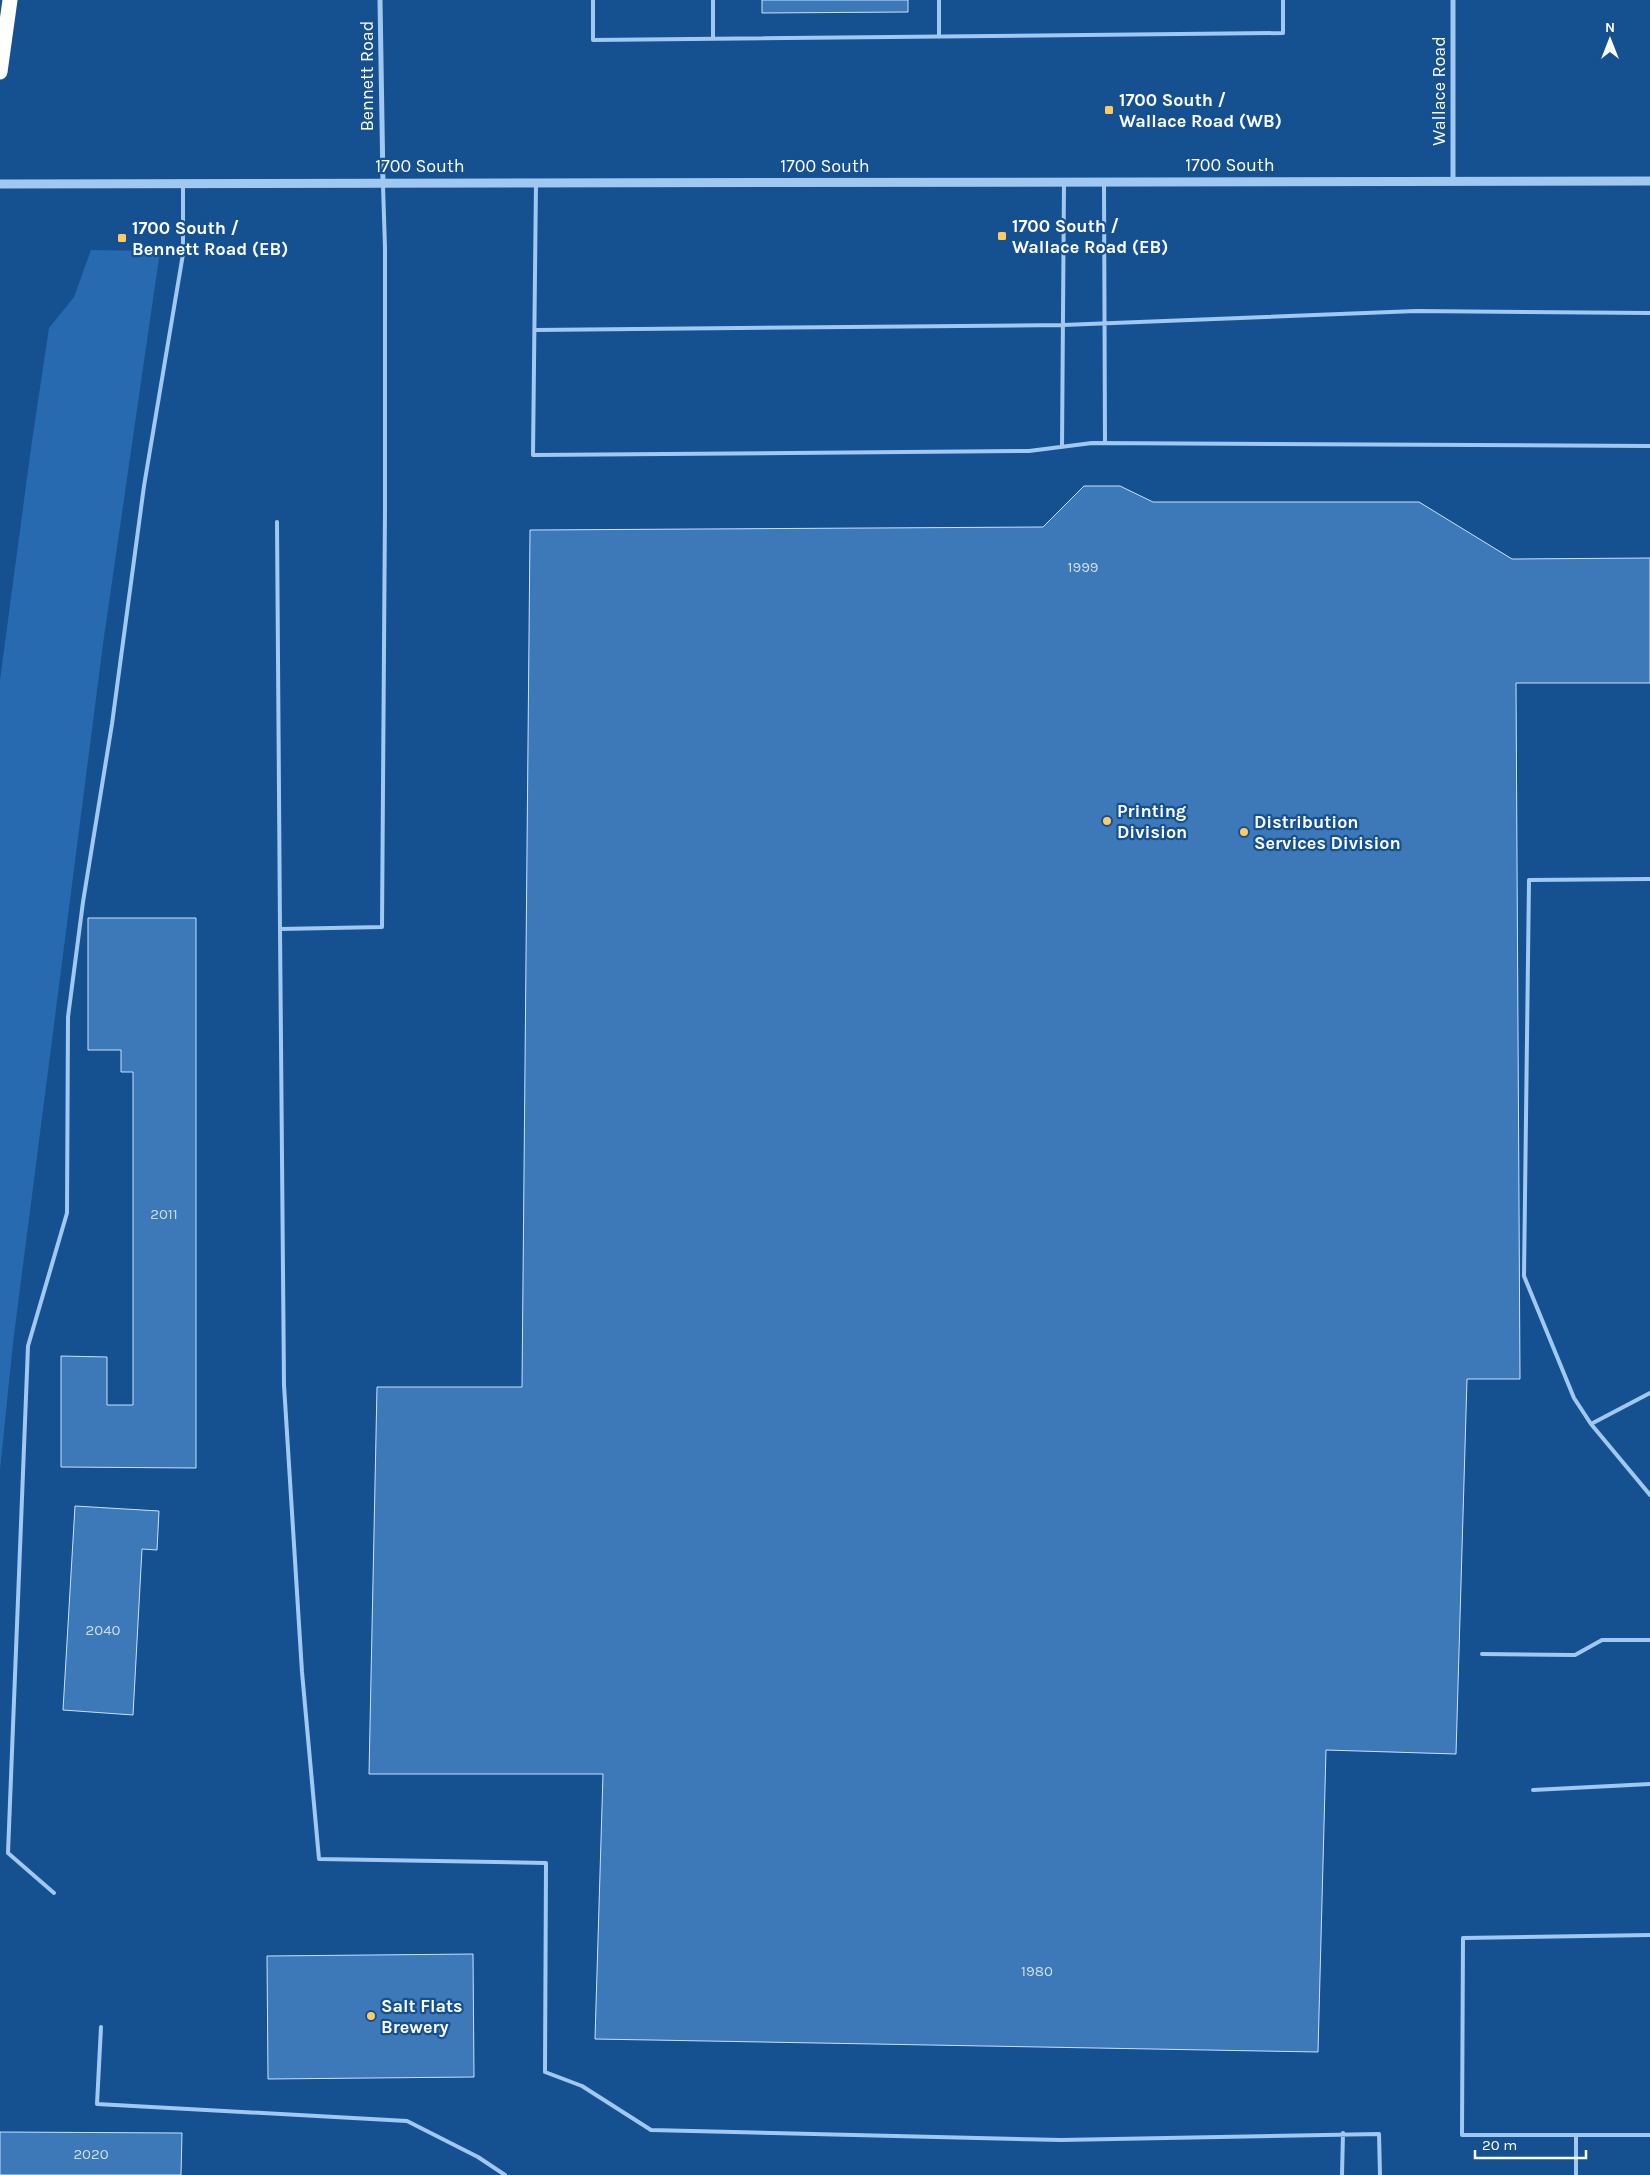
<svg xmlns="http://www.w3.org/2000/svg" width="1650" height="2175" viewBox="0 0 1650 2175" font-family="Karla,sans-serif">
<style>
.green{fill:#276aaf}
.building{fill:#3d79b9;stroke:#c8e2fc}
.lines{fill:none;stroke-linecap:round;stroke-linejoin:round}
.service{stroke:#a1c8f1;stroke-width:4}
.minor{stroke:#a1c8f1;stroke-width:5}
.tertiary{stroke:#a1c8f1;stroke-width:9}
.motorway{stroke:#fff;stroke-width:15}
.poi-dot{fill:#ffcb61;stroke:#155090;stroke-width:2}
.labels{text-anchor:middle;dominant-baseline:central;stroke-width:4.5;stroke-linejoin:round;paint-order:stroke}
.number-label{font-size:15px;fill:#cedeee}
.street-label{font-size:18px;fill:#fff;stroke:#155090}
.poi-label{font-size:18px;font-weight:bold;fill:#fff;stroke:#155090;text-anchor:start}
</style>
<rect width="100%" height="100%" fill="#155090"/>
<path class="green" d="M91,250L160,251L103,644L13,1343L0,1470V680L31,448L49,328L74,297Z"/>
<path class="building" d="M762,0H908V12L762,13Z
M1084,486H1120L1153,502H1419L1512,559L1650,558V683H1516L1520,1379H1467L1456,1754L1326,1750L1318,2052L595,2039L603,1774H369L377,1387H522L530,530L1043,527Z
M88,918H196V1468L61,1467V1356L107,1357V1405H133V1072H121V1050H88Z
M75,1506L159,1511L157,1550L142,1549L133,1715L63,1710Z
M473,1954L474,2077L268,2079L267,1956Z
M0,2132L182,2133L181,2175H0Z"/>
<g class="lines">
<path class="service" d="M593,0V40L1283,33V0
M713,0V39
M939,0V37
M536,183L533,455L1029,451L1092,443L1650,446
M1104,183L1105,443
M535,330L1063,325L1416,311L1650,313
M1062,447L1064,182
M277,522L280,929L382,927L385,509V248L383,185
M1650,879L1529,880L1524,1276L1574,1398L1591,1424L1650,1495
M280,929L284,1385L302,1672L319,1859L546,1863L545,2072L582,2086L651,2130L1061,2140L1379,2134L1380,2175
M1591,1424L1650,1393
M1482,1654L1575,1655L1602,1640H1650
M1533,1790L1650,1784
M54,1893L8,1853L28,1346L67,1213L68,1017L83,902L112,724L144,486L183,254V183
M101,2027L97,2104L407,2121L478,2157L505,2175
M1576,2135H1462L1463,1938L1650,1935
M1342,2175L1343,2133
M1576,2175V2135H1650"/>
<path class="minor" d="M380,0L383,183
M1453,0V181"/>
<path class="tertiary" d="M0,184L1650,181"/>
<path class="motorway" d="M0,72L10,0"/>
</g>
<g class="poi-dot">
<rect x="1104" y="105" width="10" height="10" rx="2.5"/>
<rect x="997" y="231" width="10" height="10" rx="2.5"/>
<rect x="117" y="233" width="10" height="10" rx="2.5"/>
<circle cx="1107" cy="821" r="5"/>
<circle cx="1244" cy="832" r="5"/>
<circle cx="371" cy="2016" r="5"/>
</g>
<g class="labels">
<g class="number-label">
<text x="1083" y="567">1999</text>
<text x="164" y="1214">2011</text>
<text x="103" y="1630">2040</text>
<text x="1037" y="1971">1980</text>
<text x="91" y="2154">2020</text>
</g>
<g class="street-label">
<text transform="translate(367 76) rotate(-90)">Bennett Road</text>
<text transform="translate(1439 91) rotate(-90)">Wallace Road</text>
<text x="1230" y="165">1700 South</text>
<text x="420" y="166">1700 South</text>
<text x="825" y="166">1700 South</text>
</g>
<g class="poi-label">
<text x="1119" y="100">1700 South /<tspan x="1119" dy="21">Wallace Road (WB)</tspan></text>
<text x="1012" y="226">1700 South /<tspan x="1012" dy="21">Wallace Road (EB)</tspan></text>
<text x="132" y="228">1700 South /<tspan x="132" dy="21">Bennett Road (EB)</tspan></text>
<text x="1117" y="811">Printing<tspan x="1117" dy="21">Division</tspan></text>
<text x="1254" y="822">Distribution<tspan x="1254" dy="21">Services Division</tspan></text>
<text x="381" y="2006">Salt Flats<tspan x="381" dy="21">Brewery</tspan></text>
</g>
</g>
<g transform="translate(1610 40)" stroke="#155090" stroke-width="4" paint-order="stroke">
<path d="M0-4L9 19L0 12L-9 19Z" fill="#ffffff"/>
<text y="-8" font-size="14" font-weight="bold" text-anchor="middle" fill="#ffffff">N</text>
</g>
<path d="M1475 2150v8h111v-8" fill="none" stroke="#ffffff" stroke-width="2.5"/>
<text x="1482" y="2150" font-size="15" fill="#ffffff" stroke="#155090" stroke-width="4" paint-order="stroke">20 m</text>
</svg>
